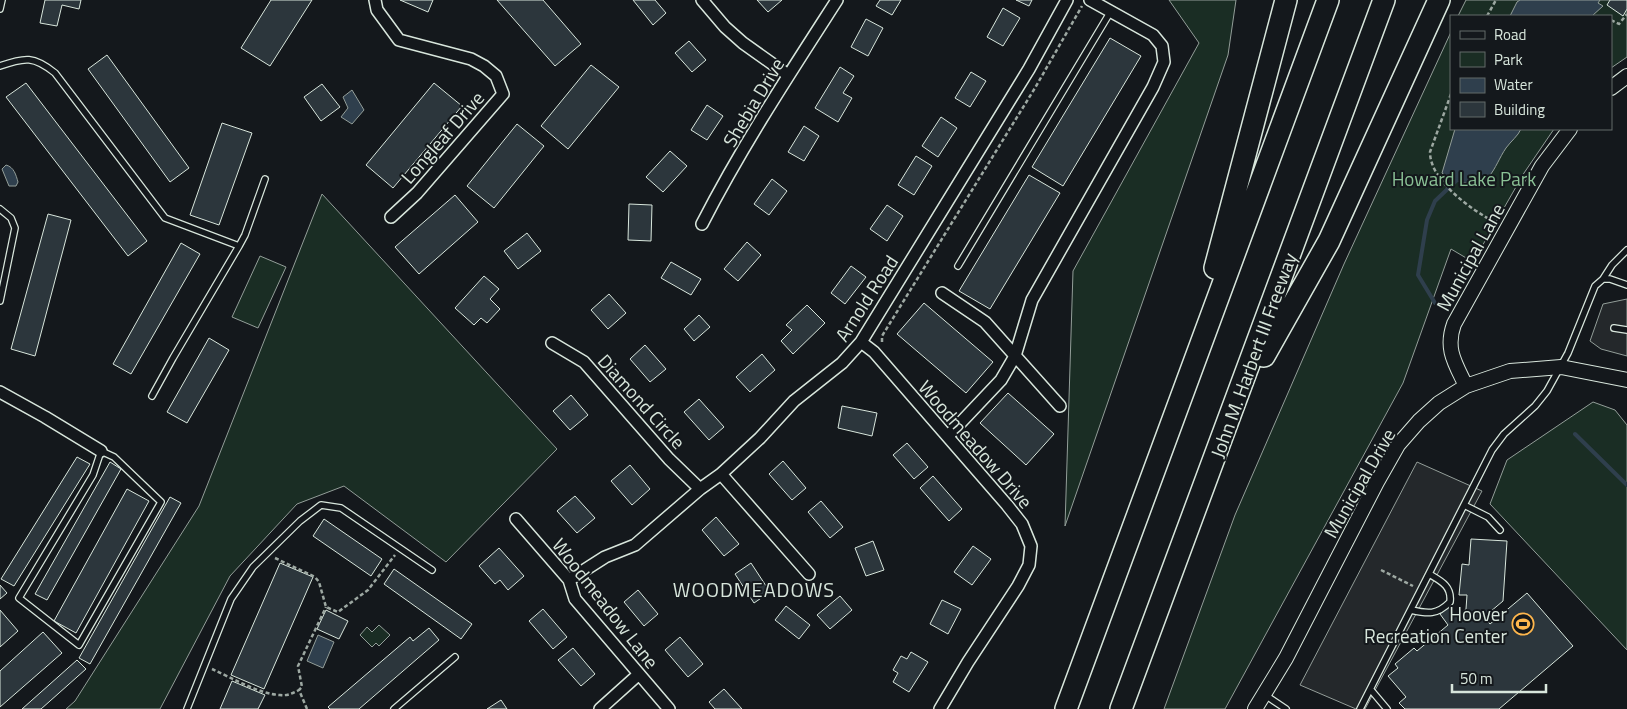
<svg xmlns="http://www.w3.org/2000/svg" width="1627" height="709" viewBox="0 0 1627 709" font-family="'Titillium Web',sans-serif">
<style>
.green{fill:#1a2d24;stroke:#939e99}
.parking{fill:#24282b;stroke:#939e99}
.water{fill:#2f3f4d;stroke:#939e99}
.lines{fill:none;stroke-linecap:round;stroke-linejoin:round}
.stream{stroke:#2f3f4d;stroke-width:4}
.building{fill:#2c363c;stroke:#d8e6dc}
.service-casing{stroke:#d8e6dc;stroke-width:8}
.minor-casing{stroke:#d8e6dc;stroke-width:14}
.tertiary-casing{stroke:#d8e6dc;stroke-width:16}
.motorway-casing{stroke:#d8e6dc;stroke-width:24}
.path{stroke:#9da8a2;stroke-width:2.5;stroke-dasharray:4 2.5;stroke-linecap:butt}
.service{stroke:#14181c;stroke-width:5.5}
.minor{stroke:#14181c;stroke-width:11}
.tertiary{stroke:#14181c;stroke-width:14}
.motorway{stroke:#14181c;stroke-width:21}
.labels{text-anchor:middle;dominant-baseline:central;stroke-width:4;stroke-linejoin:round;paint-order:stroke}
.street-label{font-size:19px;fill:#d8e6dc;stroke:#14181c}
.park-label{font-size:19px;fill:#8ac095;stroke:#14181c}
.poi-label{font-size:19px;fill:#d8e6dc;stroke:#14181c;text-anchor:end}
.neighbourhood-label{font-size:20px;letter-spacing:1px;fill:#d8e6dc;stroke:#14181c}
</style>
<rect width="100%" height="100%" fill="#14181c"/>
<path class="green" d="M1169,0H1236L1228,55L1065,526L1073,271L1199,43Z
M1466,0H1627V57L1611,68V16H1458Z
M1451,32V129H1554L1524,173L1473,262L1451,249L1403,383L1225,709H1164L1235,515L1344,264Z
M322,194L557,449L446,562L344,486L297,504L230,576L160,709H66L75,701L199,506Z
M260,256L286,267L258,328L232,317Z
M1593,402L1615,410L1627,425V650L1490,504L1507,460Z
M379,625L390,635L379,646L376,643L372,647L360,635L367,627L372,632Z"/>
<path class="parking" d="M1627,299V356L1601,349L1590,341L1603,304Z
M1417,462L1482,491L1365,709H1356L1300,685Z"/>
<path class="water" d="M1520,0H1600L1598,3L1603,6L1592,16H1510L1517,2Z
M352,90L364,110L352,124L341,117L348,108L343,97Z
M1455,129H1521C1518,136 1511,141 1506,148C1493,167 1490,193 1459,181C1451,178 1450,180 1442,173Z
M6,165C14,167 16,175 18,182L16,186H9L2,169Z
M318,635L334,642L323,668L307,661Z"/>
<g class="lines">
<path class="stream" d="M1435,303L1418,275L1427,220L1435,201L1457,180
M1575,434L1627,485"/>
</g>
<path class="building" d="M45,0H81L79,9L62,5L57,26L40,23Z
M271,0H312L270,66L241,48Z
M400,0H433L428,12Z
M497,0H543L581,44L555,66Z
M633,0H655L666,13L653,25Z
M757,0H782L768,12Z
M880,0H901L892,15L876,6Z
M1016,0H1032L1029,6Z
M1610,0H1627V9L1623,16L1607,5Z
M1003,8L1020,18L1003,46L987,37Z
M866,19L883,28L868,56L851,47Z
M1110,38L1141,56L1063,186L1032,167Z
M689,41L706,60L692,72L675,53Z
M107,55L189,168L170,182L88,69Z
M591,65L619,87L568,149L541,126Z
M840,67L854,76L843,93L852,98L838,122L815,108Z
M971,72L986,81L970,107L955,98Z
M26,83L147,241L128,256L6,97Z
M434,83L462,106L393,188L366,165Z
M322,84L340,107L321,121L304,97Z
M707,105L723,116L707,140L691,130Z
M941,117L957,128L938,157L922,146Z
M222,123L252,133L219,225L190,215Z
M517,124L544,146L494,208L467,186Z
M804,126L819,136L804,161L788,152Z
M670,151L687,166L663,192L646,177Z
M916,156L932,166L914,195L898,185Z
M1029,175L1060,193L990,309L959,291Z
M772,179L787,191L769,215L754,204Z
M455,195L478,222L419,274L395,247Z
M629,204L652,205L651,241L628,240Z
M887,205L903,216L887,241L870,229Z
M48,214L71,220L35,356L11,349Z
M527,233L541,251L518,269L504,251Z
M747,242L761,255L738,281L724,269Z
M181,243L200,254L131,374L113,364Z
M671,262L701,279L691,295L661,278Z
M851,266L866,277L845,304L831,293Z
M484,276L499,289L490,299L500,309L487,323L481,318L474,325L455,308Z
M609,294L626,313L608,329L591,310Z
M924,303L993,362L966,393L897,334Z
M807,305L825,323L793,354L781,341L792,330L786,325Z
M699,315L710,327L694,341L684,329Z
M209,338L229,350L187,423L167,412Z
M645,345L666,369L650,382L630,359Z
M762,354L775,370L750,392L736,377Z
M1008,393L1054,434L1026,465L980,423Z
M571,395L588,415L570,430L553,411Z
M699,399L724,427L709,440L684,412Z
M842,406L877,413L872,436L838,428Z
M907,443L928,467L914,479L893,455Z
M77,457L90,464L14,586L1,579Z
M783,461L806,488L792,500L769,474Z
M110,462L121,469L47,600L35,594Z
M630,465L650,489L632,505L611,481Z
M933,476L962,509L949,521L920,488Z
M127,489L149,501L76,633L54,621Z
M575,496L595,518L577,533L557,511Z
M170,497L181,503L90,664L79,658Z
M821,501L843,527L830,538L808,512Z
M716,517L739,544L724,556L702,530Z
M324,519L382,559L371,576L313,536Z
M1471,539L1507,541L1503,601L1484,617L1490,624L1527,593L1573,646L1499,709H1405L1399,703L1406,697L1388,676L1398,668L1395,664L1414,648L1417,651L1448,625L1440,614L1448,607L1456,616H1458L1466,609L1467,595H1459L1462,564L1469,565Z
M873,541L884,570L866,576L855,548Z
M973,546L991,559L972,585L954,572Z
M499,548L524,576L508,590L500,580L495,584L479,566Z
M280,563L313,577L264,689L231,675Z
M751,563L770,592L754,603L735,574Z
M394,569L472,624L461,639L384,584Z
M0,585L7,593L0,599Z
M638,590L658,614L644,626L624,602Z
M840,596L852,610L830,629L817,615Z
M942,600L961,609L948,634L930,624Z
M786,606L810,625L799,639L775,620Z
M543,609L567,637L553,649L529,621Z
M0,610L18,631L0,647Z
M326,610L348,621L339,639L317,629Z
M429,628L439,640L359,709H330L328,707L410,637L413,641Z
M43,632L62,653L0,707V671Z
M680,637L703,664L688,677L665,650Z
M573,648L595,674L581,686L558,660Z
M911,652L928,662L909,692L893,682L898,673L893,670L901,656L907,659Z
M77,660L86,669L41,709H22Z
M232,681L265,695L258,709H220Z
M724,689L742,709H715L709,702Z
M501,700L507,709H487Z"/>
<g class="lines">
<g class="service-casing">
<path id="service" d="M0,9L2,0
M0,66C25,57 34,56 55,73L165,218L239,246L173,358L152,396
M0,209L11,218L15,228L0,301
M239,246L245,235L265,179
M958,266L1111,11
M1603,279L1612,265L1627,250
M1614,328L1627,330
M101,451L114,457L161,502L79,645L19,598L93,475Z
M1464,505L1488,517L1500,530
M1411,610C1428,614 1437,615 1450,602C1452,586 1441,581 1429,574
M1371,690L1387,709
M1265,695L1286,709
M187,709L231,599L253,567L300,521L321,505L341,508L432,570
M394,709L455,657
M1360,709L1492,450L1504,434L1535,406L1547,391L1568,353L1595,286L1603,279H1610L1627,285"/>
</g>
<g class="minor-casing">
<path id="minor" d="M375,0L377,10L399,40L471,59L484,66L496,76L503,94L417,193L391,217
M702,0L725,27L743,43L788,75
M702,224C742,146 790,73 837,0
M942,293L985,322L1060,406
M861,342L874,352L1007,505L1022,524L1031,546L1029,565L1018,586L968,662L940,709
M552,343L584,362L669,459L700,489
M0,392L45,417L101,451
M948,436L1001,380L1015,356L1032,300L1153,87L1164,62L1162,46L1153,35L1090,0
M721,474L809,574
M516,519L569,580L575,599L669,709
M569,580L605,557L635,545L700,489L721,474L760,438L794,401L842,363L861,342L1029,69L1067,0
M600,709L639,674"/>
</g>
<g class="tertiary-casing">
<path id="tertiary" d="M1611,88L1627,76
M1466,386C1455,363 1445,349 1454,324L1542,166L1570,129
M1255,709L1286,658L1377,482L1398,445L1419,421L1439,403L1466,386L1510,371L1561,367L1627,380"/>
</g>
<g class="motorway-casing">
<path id="motorway" d="M1215,268L1286,0
M1264,356L1329,241L1439,0
M1066,709L1328,0
M1121,709L1384,0"/>
</g>
<path class="path" d="M1487,16L1496,0
M1611,20L1619,24L1627,14
M1451,94L1430,152C1430,181 1471,209 1494,222
M882,342V336L1035,88L1082,6
M275,558L315,577L319,582L326,607L338,612L368,590L395,555
M1381,570L1413,586
M212,669C232,678 259,694 280,695C288,696 293,693 299,690
M307,709L299,690L302,687L298,666L326,607"/>
<use href="#service" class="service"/>
<use href="#minor" class="minor"/>
<use href="#tertiary" class="tertiary"/>
<use href="#motorway" class="motorway"/>
</g>
<defs>
<g id="stadium-ring" transform="scale(1.125)"><circle r="9.5" fill="#14181c" stroke="#ffb74d" stroke-width="1.5"/><path d="M0-5a6.5 5 0 1 0 0 10a6.5 5 0 1 0 0-10ZM-3.5-1.8h7v3.6h-7Z" fill="#ffb74d"/></g>
</defs>
<g fill-rule="evenodd">
<use href="#stadium-ring" x="1523" y="624"/>
</g>
<g class="labels">
<g class="street-label">
<text transform="translate(753 102) rotate(-59)">Shebia Drive</text>
<text transform="translate(442 137) rotate(-49)">Longleaf Drive</text>
<text transform="translate(1470 257) rotate(-61)">Municipal Lane</text>
<text transform="translate(866 298) rotate(-57)">Arnold Road</text>
<text transform="translate(1253 355) rotate(-70)">John M. Harbert III Freeway</text>
<text transform="translate(642 401) rotate(48)">Diamond Circle</text>
<text transform="translate(976 444) rotate(49)">Woodmeadow Drive</text>
<text transform="translate(1359 483) rotate(-60)">Municipal Drive</text>
<text transform="translate(606 603) rotate(52)">Woodmeadow Lane</text>
</g>
<g class="park-label">
<text x="1464" y="178">Howard Lake Park</text>
</g>
<g class="poi-label">
<text x="1507" y="613">Hoover<tspan x="1507" dy="22">Recreation Center</tspan></text>
</g>
<g class="neighbourhood-label">
<text x="754" y="589">WOODMEADOWS</text>
</g>
</g>
<rect x="1450" y="15" width="162" height="115" fill="#14181c" stroke="#626a69"/>
<rect x="1460" y="31" width="25" height="8" fill="#14181c" stroke="#626a69"/>
<text x="1494" y="40" font-size="15" fill="#d8e6dc">Road</text>
<rect x="1460" y="52" width="25" height="15" fill="#1a2d24" stroke="#626a69"/>
<text x="1494" y="65" font-size="15" fill="#d8e6dc">Park</text>
<rect x="1460" y="78" width="25" height="15" fill="#2f3f4d" stroke="#626a69"/>
<text x="1494" y="90" font-size="15" fill="#d8e6dc">Water</text>
<rect x="1460" y="102" width="25" height="15" fill="#2c363c" stroke="#626a69"/>
<text x="1494" y="115" font-size="15" fill="#d8e6dc">Building</text>
<path d="M1452 684v8h94v-8" fill="none" stroke="#d8e6dc" stroke-width="2.5"/>
<text x="1460" y="684" font-size="15" fill="#d8e6dc" stroke="#14181c" stroke-width="4" paint-order="stroke">50 m</text>
</svg>
